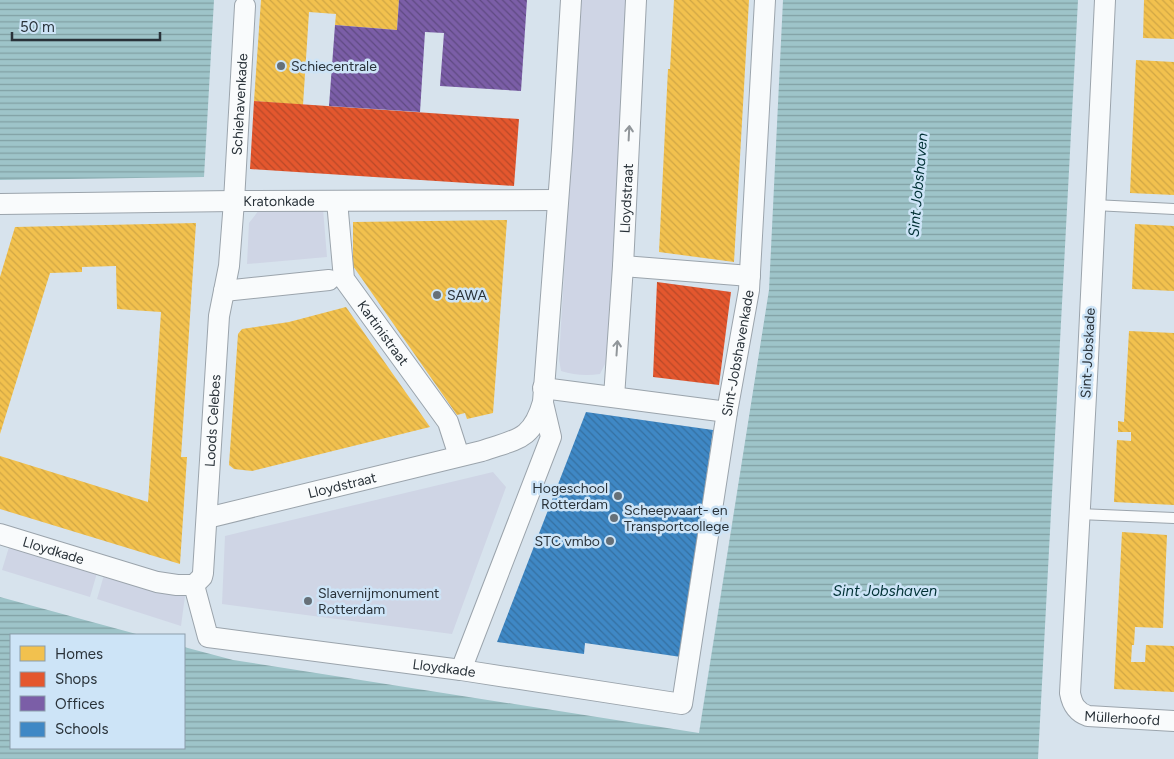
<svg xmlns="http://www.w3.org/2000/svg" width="1174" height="759" viewBox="0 0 1174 759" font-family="Figtree,sans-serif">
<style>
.grass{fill:#cfd5e5}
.water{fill:url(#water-rules)}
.homes{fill:url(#homes-back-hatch)}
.shops{fill:url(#shops-back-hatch)}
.offices{fill:url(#offices-back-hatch)}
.schools{fill:url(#schools-back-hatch)}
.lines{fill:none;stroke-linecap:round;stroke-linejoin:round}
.lane-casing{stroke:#9ba4ac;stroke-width:12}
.street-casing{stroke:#9ba4ac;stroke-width:22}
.lane{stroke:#f9fbfc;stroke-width:10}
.street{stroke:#f9fbfc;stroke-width:20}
.oneway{stroke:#91969a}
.poi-dot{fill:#667078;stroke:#cde4f7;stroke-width:2}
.labels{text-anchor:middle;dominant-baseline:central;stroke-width:5;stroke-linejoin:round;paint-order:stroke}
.poi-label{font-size:14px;fill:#293239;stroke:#cde4f7;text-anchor:start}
.street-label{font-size:14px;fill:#293239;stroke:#cde4f7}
.water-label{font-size:15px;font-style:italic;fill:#003135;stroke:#cde4f7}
</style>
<defs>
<pattern id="water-rules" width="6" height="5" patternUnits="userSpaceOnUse" patternTransform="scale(1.25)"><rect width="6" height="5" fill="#9ec4c9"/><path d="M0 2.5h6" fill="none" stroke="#81a0a4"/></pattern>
<pattern id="homes-back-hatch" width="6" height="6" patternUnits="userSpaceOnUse" patternTransform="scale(1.25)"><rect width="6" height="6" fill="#f2c14e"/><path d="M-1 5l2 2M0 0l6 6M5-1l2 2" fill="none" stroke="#d0a645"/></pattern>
<pattern id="shops-back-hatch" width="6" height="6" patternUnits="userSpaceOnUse" patternTransform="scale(1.25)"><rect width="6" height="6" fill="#e4572e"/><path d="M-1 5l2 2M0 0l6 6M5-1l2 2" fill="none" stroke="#b94928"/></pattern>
<pattern id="offices-back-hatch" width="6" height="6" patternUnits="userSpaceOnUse" patternTransform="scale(1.25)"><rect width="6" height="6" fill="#7b5ea7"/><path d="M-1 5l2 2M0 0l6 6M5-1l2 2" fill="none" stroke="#5f4a82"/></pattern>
<pattern id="schools-back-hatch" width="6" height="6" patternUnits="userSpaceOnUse" patternTransform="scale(1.25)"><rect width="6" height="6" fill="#3f88c5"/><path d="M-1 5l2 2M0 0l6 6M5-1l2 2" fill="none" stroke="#3570a1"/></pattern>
</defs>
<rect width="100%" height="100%" fill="#d7e3ed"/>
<path class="grass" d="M580,0H627L608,358L600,374C586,376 574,375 561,371L559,359Z
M323,209L327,257L247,264L249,223L259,210Z
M493,472L506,487L452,634L222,604L225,536Z
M9,547L97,573L90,597L2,570Z
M104,575L160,592L185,596L181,626L97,599Z"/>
<path class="water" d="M0,0H214L204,177L0,180Z
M783,0H1078L1038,759H0V597L140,635H11V748H184V647L233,660L699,733L769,290Z"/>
<path class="homes" d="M261,0H399L397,30L335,25L336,14L309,12L303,105L254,101Z
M674,0H749L734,262L659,252L668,69H670Z
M1144,0H1174V39L1143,38Z
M1136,60L1174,62V195L1130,193Z
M507,220L493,413L467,419L465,413L457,415L353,266V222Z
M196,223L181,457H187L180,564L0,509V456L148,502L161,312L117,309L116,266L82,267V272L50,273L0,434V277L15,227Z
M1135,224L1174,226V291L1132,289Z
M346,307L430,427L252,471L234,469L229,465L238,334L242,329L289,322Z
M1129,331L1174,333V505L1114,502L1117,440L1131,441V432H1118V421L1124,422Z
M1122,532L1167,535L1163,628L1135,627L1134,645H1132L1131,662H1145L1146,645L1174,646V692L1114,689Z"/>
<path class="shops" d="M254,101L519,119L514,186L250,169Z
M657,282L731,292L719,385L653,377Z"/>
<path class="offices" d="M399,0H527L521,91L440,86L444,33L425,32L420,112L329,106L335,25L397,30Z"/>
<path class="schools" d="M586,412L713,430L681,657L585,643L584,654L497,642Z"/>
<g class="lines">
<g class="lane-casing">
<path id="lane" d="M1094,205L1174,209
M1079,514L1174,518"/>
</g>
<g class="street-casing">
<g id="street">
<path id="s1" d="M1105,0L1088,358L1070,693C1072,704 1076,712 1088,716L1174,721"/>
<path id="s2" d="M337,201L344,279L448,422L459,456"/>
<path id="s3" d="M0,204L234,201L557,200"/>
<path d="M623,266L750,276"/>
<path d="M224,291L329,280"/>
<path d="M543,388L727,412"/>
<path id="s4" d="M614,397L623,266L636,0"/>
<path id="s5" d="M207,518L482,451C516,439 532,441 543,402L562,150L571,0"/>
<path id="s6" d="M0,534L157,582L177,585H194"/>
<path id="s7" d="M194,585L208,637L461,670L682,704L727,412L749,290L765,0"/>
<path id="s8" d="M194,585L202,577L203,573L219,316L229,266L234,201L245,6"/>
<path d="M461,670L551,437L543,403"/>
</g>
</g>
<use href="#lane" class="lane"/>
<use href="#street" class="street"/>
</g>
<defs><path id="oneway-shaft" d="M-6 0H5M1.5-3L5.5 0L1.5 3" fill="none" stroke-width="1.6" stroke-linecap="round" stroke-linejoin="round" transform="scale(1.25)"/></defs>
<g class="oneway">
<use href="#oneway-shaft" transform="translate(629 133) rotate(-87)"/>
<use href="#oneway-shaft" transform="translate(617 348) rotate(-86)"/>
</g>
<g class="poi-dot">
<circle cx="281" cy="66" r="5"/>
<circle cx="437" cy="295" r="5"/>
<circle cx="618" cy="496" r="5"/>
<circle cx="614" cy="518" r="5"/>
<circle cx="610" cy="541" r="5"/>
<circle cx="308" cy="601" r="5"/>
</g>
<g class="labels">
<g class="poi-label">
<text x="291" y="66">Schiecentrale</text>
<text x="447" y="295">SAWA</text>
<text x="608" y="488" text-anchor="end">Hogeschool<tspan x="608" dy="16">Rotterdam</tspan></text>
<text x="624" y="510">Scheepvaart- en<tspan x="624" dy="16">Transportcollege</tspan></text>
<text x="600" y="541" text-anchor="end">STC vmbo</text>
<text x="318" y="593">Slavernijmonument<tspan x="318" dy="16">Rotterdam</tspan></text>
</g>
<g class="street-label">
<text stroke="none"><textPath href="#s8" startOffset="486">Schiehavenkade</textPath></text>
<text stroke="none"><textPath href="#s4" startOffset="199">Lloydstraat</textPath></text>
<text stroke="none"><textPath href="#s3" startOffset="279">Kratonkade</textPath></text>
<text stroke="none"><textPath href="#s2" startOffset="145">Kartinistraat</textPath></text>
<text stroke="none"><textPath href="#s7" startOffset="888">Sint-Jobshavenkade</textPath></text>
<text transform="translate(1088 353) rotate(-87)">Sint-Jobskade</text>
<text stroke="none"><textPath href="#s8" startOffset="168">Loods Celebes</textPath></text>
<text stroke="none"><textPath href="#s5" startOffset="139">Lloydstraat</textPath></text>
<text stroke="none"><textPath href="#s6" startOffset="56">Lloydkade</textPath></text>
<text stroke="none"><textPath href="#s7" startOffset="292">Lloydkade</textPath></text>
<text stroke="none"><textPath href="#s1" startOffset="759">Müllerhoofd</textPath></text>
</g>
<g class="water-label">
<text transform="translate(918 185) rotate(-85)">Sint Jobshaven</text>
<text x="885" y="591">Sint Jobshaven</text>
</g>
</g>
<rect x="10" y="634" width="175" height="115" fill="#cde4f7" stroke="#8b9dab"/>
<rect x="20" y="646" width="25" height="15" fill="#f2c14e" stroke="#8b9dab"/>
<text x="55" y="659" font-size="15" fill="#293239">Homes</text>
<rect x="20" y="672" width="25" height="15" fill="#e4572e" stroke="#8b9dab"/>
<text x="55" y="684" font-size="15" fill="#293239">Shops</text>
<rect x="20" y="696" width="25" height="15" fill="#7b5ea7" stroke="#8b9dab"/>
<text x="55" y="709" font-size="15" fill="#293239">Offices</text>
<rect x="20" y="722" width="25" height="15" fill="#3f88c5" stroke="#8b9dab"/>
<text x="55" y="734" font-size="15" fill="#293239">Schools</text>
<path d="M12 32v8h148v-8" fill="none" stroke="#293239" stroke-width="2.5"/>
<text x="20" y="32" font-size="15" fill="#293239" stroke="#cde4f7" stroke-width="4" paint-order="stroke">50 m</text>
</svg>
